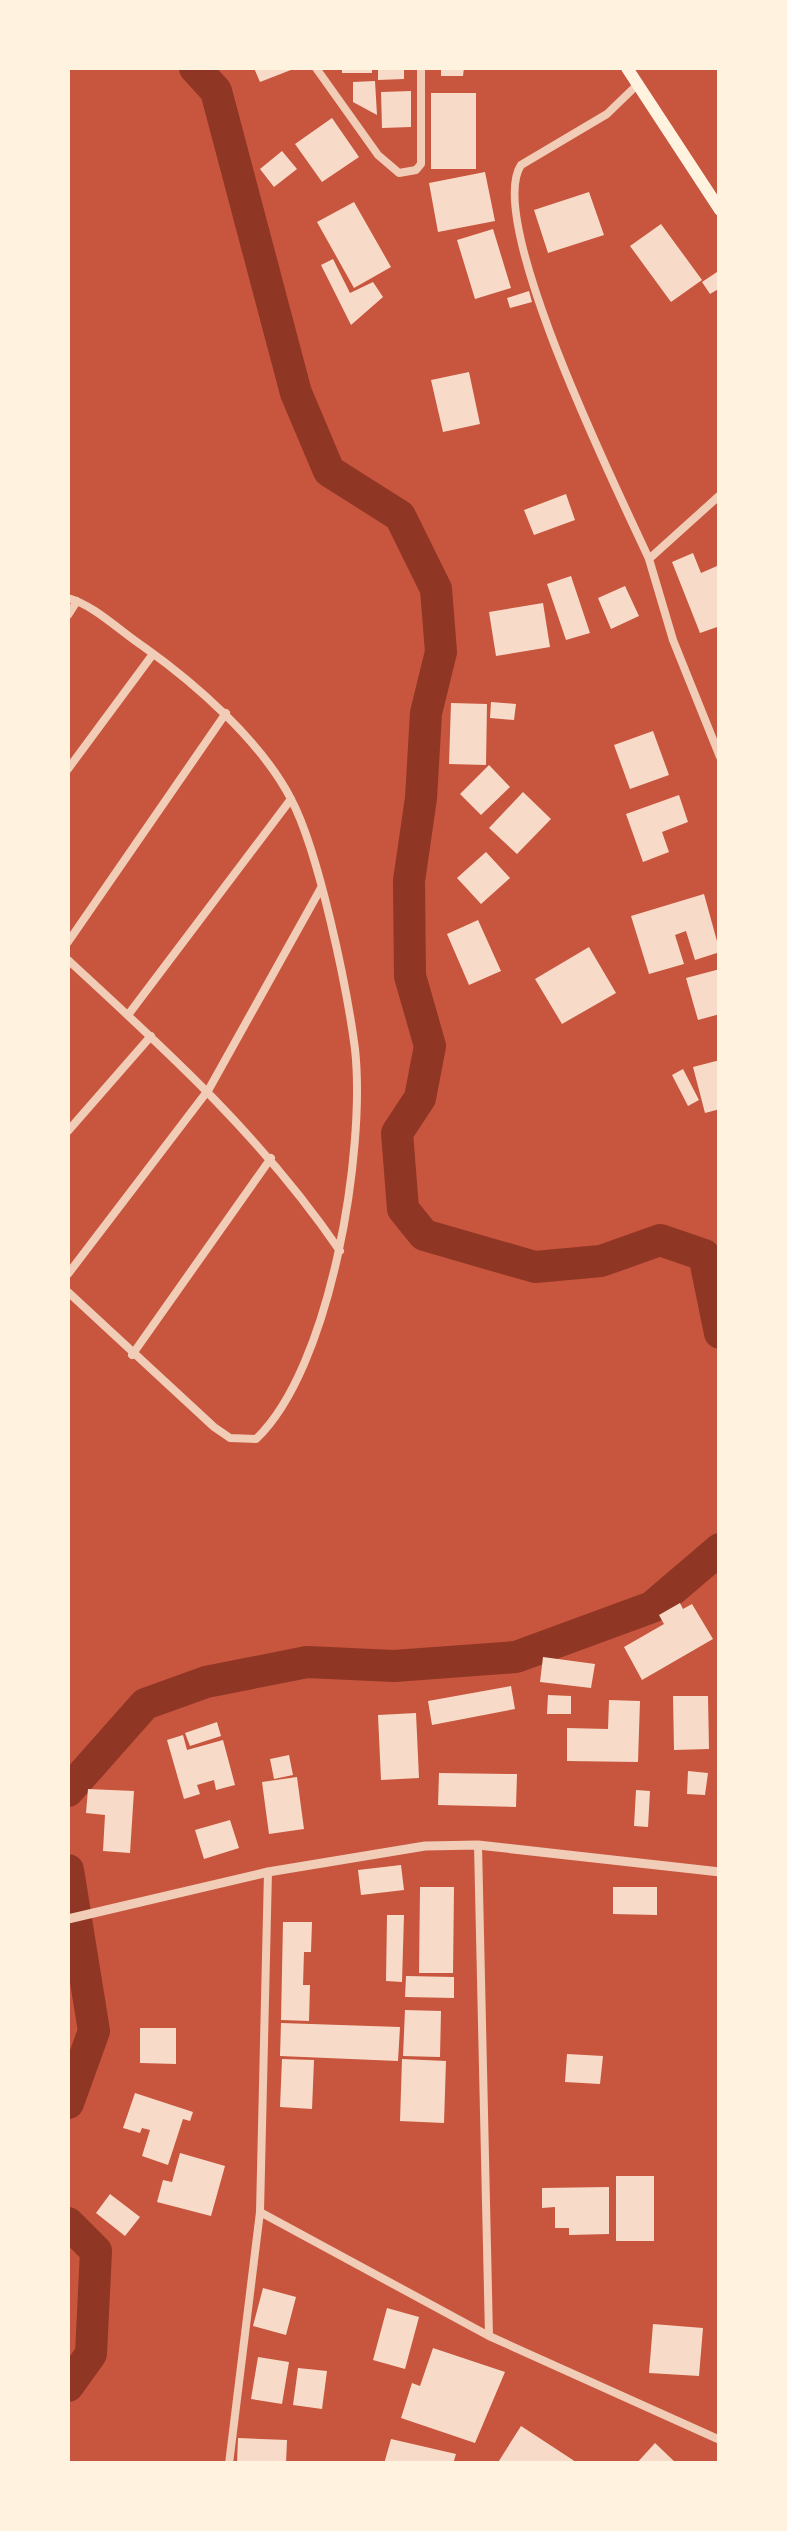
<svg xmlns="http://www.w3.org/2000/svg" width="787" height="2531" viewBox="0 0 787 2531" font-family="'IBM Plex Sans',sans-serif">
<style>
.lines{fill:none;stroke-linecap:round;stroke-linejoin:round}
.river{stroke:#8f3625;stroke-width:32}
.building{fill:#f7dbc8}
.minor{stroke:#f1ccb7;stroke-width:8}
.tertiary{stroke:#f1ccb7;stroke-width:9}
.trunk{stroke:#fff3e0;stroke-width:12}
</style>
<rect width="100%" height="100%" fill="#c8553d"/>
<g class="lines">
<path class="river" d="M195,68L216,91L296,393L329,471L400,516L436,589L441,652L426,713L421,798L409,881L410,976L430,1046L420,1098L397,1133L403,1209L424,1235L535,1267L601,1261L660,1240L704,1255L720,1333
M68,1791L145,1704L206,1682L307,1662L394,1666L516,1657L652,1607L720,1549
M68,1870L94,2031L68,2103
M68,2223L96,2251L91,2354L68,2386"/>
</g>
<path class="building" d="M254,68H296L260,82Z
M342,68H372V73H342Z
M378,68H404V79L378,80Z
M441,68H464L463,76H441Z
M375,81L377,115L353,102V82Z
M411,91V127L382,128L381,92Z
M431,93H476V169H431Z
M332,118L359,157L322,182L295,144Z
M282,151L297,169L274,187L260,169Z
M485,172L495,221L438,232L429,183Z
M589,192L604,235L548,253L534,210Z
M354,202L391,267L354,288L317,222Z
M661,224L702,280L671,302L630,246Z
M493,229L511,288L475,299L457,240Z
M333,259L350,293L373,282L383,297L351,325L321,265Z
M720,270V288L710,294L702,282Z
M529,291L532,302L510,308L507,298Z
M469,372L480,424L443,432L431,380Z
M566,494L575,520L534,535L524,510Z
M693,553L701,573L717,566L720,574V626L700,633L672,562Z
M571,576L590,633L566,640L547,584Z
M625,586L639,616L611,629L598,598Z
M543,603L550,647L496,656L489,612Z
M491,702L516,704L514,720L490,718Z
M451,703L487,704L486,765L449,764Z
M653,731L669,775L630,789L614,745Z
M489,765L510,787L481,815L460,794Z
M523,792L551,819L517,854L489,828Z
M679,795L688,822L662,832L669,852L643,862L626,814Z
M486,852L510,878L481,904L457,878Z
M704,894L720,952L695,960L686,931L675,935L684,964L649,974L631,916Z
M478,920L501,971L469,985L447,934Z
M589,947L616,993L562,1024L535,979Z
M720,969V1014L698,1020L686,978Z
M720,1060V1109L705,1113L693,1067Z
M683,1069L699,1100L688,1106L672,1075Z
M680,1603L683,1609L692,1604L713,1639L642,1680L624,1647L664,1624L659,1615Z
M543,1657L595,1664L591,1688L540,1682Z
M511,1686L515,1709L432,1725L428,1701Z
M548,1695L571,1696V1714H547Z
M673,1696H708L709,1749L674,1750Z
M609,1700L640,1701L638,1762L567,1761V1728L608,1729Z
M416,1713L419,1778L381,1780L378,1715Z
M217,1722L221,1736L190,1746L185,1733Z
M183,1735L187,1750L223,1740L235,1785L216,1790L214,1780L197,1785L200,1794L184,1799L167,1740Z
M289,1755L293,1775L274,1779L270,1759Z
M688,1771L708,1773L705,1795L687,1794Z
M439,1773L517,1774L516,1807L438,1805Z
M297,1777L304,1829L269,1834L262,1782Z
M88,1789L134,1791L130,1853L103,1851L105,1815L86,1813Z
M636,1790L650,1791L648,1827L634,1826Z
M230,1820L239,1848L204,1859L195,1830Z
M401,1865L404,1890L361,1895L358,1870Z
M420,1887H454L453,1973H419Z
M613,1887H657V1915L613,1914Z
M387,1915H404L402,1982L386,1981Z
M283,1922H312L311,1952H304L303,1985H310L309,2021L281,2020Z
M406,1976L454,1977V1998L405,1997Z
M405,2010L441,2011L440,2057L403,2056Z
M281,2023L400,2027L398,2061L280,2056Z
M140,2028H176V2064L140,2063Z
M567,2054L603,2056L600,2084L565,2082Z
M282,2059L314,2060L312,2109L280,2107Z
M402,2059L446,2061L444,2123L400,2121Z
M135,2093L193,2112L190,2121L183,2119L168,2165L142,2156L150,2130L142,2128L140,2133L123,2128Z
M180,2153L225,2166L211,2216L157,2202L163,2180L172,2182Z
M616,2176H654V2241H616Z
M609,2187V2234L569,2235V2228H555V2207L542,2208V2188Z
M110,2194L140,2217L125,2236L96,2213Z
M263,2288L296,2297L286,2335L253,2326Z
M387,2308L419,2317L405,2369L373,2360Z
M653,2324L703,2328L699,2376L649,2373Z
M433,2348L505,2372L475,2443L401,2418L412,2383L420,2386Z
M258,2357L289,2362L282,2404L251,2399Z
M298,2368L327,2371L322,2409L293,2405Z
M521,2426L579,2464H497Z
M238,2438L287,2440L286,2464H237Z
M391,2439L456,2454L453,2464H384Z
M655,2443L677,2464H636Z"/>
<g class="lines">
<path class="minor" d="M316,68L378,155L399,173L416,170L421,164V68
M638,84L607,114L521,165C484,221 619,493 649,559
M720,495L649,559L673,640L720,757
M68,598C94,605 121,632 144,647C196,684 261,741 291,799C319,852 347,988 355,1049C366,1150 331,1368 256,1439L230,1438L214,1427L68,1292
M68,615L77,601
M68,769L153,654
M68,942L226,713
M68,960C167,1051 264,1139 340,1251
M128,1015L291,799
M68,1131L151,1036
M68,1274L209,1089L321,888
M132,1355L271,1158
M478,1845L489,2336L720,2440
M260,2212L489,2336
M229,2464L260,2212L268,1872"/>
<path class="tertiary" d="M68,1919L268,1872L425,1846L478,1845L720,1872"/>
<path class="trunk" d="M627,68L720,210"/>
</g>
<rect width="787" height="2531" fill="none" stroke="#fff3e0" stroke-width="140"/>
</svg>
